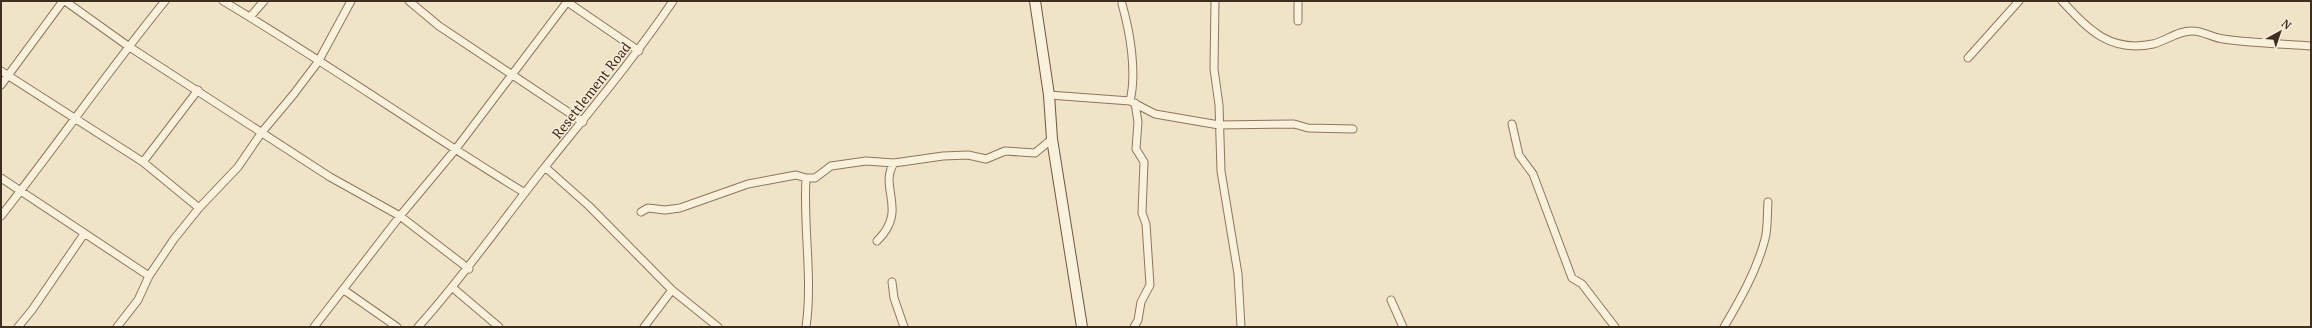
<svg xmlns="http://www.w3.org/2000/svg" width="2312" height="328" viewBox="0 0 2312 328" font-family="'PT Serif',serif">
<style>
.lines{fill:none;stroke-linecap:round;stroke-linejoin:round}
.street-casing{stroke:#8d765c;stroke-width:9}
.secondary-casing{stroke:#6f573f;stroke-width:12}
.street{stroke:#faf1dc;stroke-width:7}
.secondary{stroke:#faf1dc;stroke-width:10}
.labels{text-anchor:middle;dominant-baseline:central;stroke-width:3;stroke-linejoin:round;paint-order:stroke}
.street-label{font-size:14px;fill:#3d2e20;stroke:#f7eed8}
</style>
<rect width="100%" height="100%" fill="#f0e4c8"/>
<g class="lines">
<g class="street-casing">
<path id="street" d="M65,1L128,46L330,177L400,216L469,269
M223,1C326,62 423,131 525,193
M409,1L439,26L583,122
M566,1L639,51
M1215,1L1214,69L1219,105L1221,171L1238,274L1241,327
M1298,1V21
M2062,1C2089,30 2110,53 2153,44C2166,41 2179,30 2193,31C2203,31 2213,38 2223,39C2252,43 2282,44 2311,46
M1122,4C1130,32 1137,72 1130,101
M250,17L264,1
M1968,58L2019,1
M1,71L143,162L199,208
M1,85L63,1
M1049,95L1130,101L1155,114L1219,125L1294,124L1308,128L1353,129
M1512,124L1519,155L1533,174L1572,278L1582,284L1615,327
M143,162L198,90
M545,167L589,206L672,290L718,327
M1,178L149,276
M806,178C803,228 813,277 806,327
M641,212L648,208L665,210L680,208L748,184L796,175L806,178H815L831,166L866,161L894,163L943,156L968,155L986,159L1005,151L1035,153L1052,139
M1,216C57,145 108,71 165,1
M877,241C909,210 878,188 894,163
M892,282L894,298L904,327
M453,288L499,327
M344,290L397,327
M1391,300L1403,327
M18,327L32,310L84,234
M117,327L138,300L149,276L174,239L199,208L238,167L262,132L293,95L318,62L351,1
M314,327L400,216L455,150L567,2
M418,327C465,275 502,221 545,167C589,112 633,60 673,1
M644,327L672,290
M1134,327L1138,320L1141,302L1150,285L1146,224L1142,213L1144,162L1136,149L1138,122L1135,103
M1724,327C1740,300 1757,270 1765,239C1768,228 1767,214 1768,202"/>
</g>
<g class="secondary-casing">
<path id="secondary" d="M1035,1L1049,95L1052,139L1082,327"/>
</g>
<use href="#street" class="street"/>
<use href="#secondary" class="secondary"/>
</g>
<g class="labels">
<g class="street-label">
<text transform="translate(591 90) rotate(-52)">Resettlement Road</text>
</g>
</g>
<rect width="2312" height="328" fill="none" stroke="#3d2e20" stroke-width="4"/>
<g transform="translate(2280 32) rotate(40)" stroke="#f7eed8" stroke-width="3" paint-order="stroke">
<path d="M0-3L7 15L0 10L-7 15Z" fill="#3d2e20"/>
<text y="-6" font-size="11" font-weight="bold" text-anchor="middle" fill="#3d2e20">N</text>
</g>
</svg>
